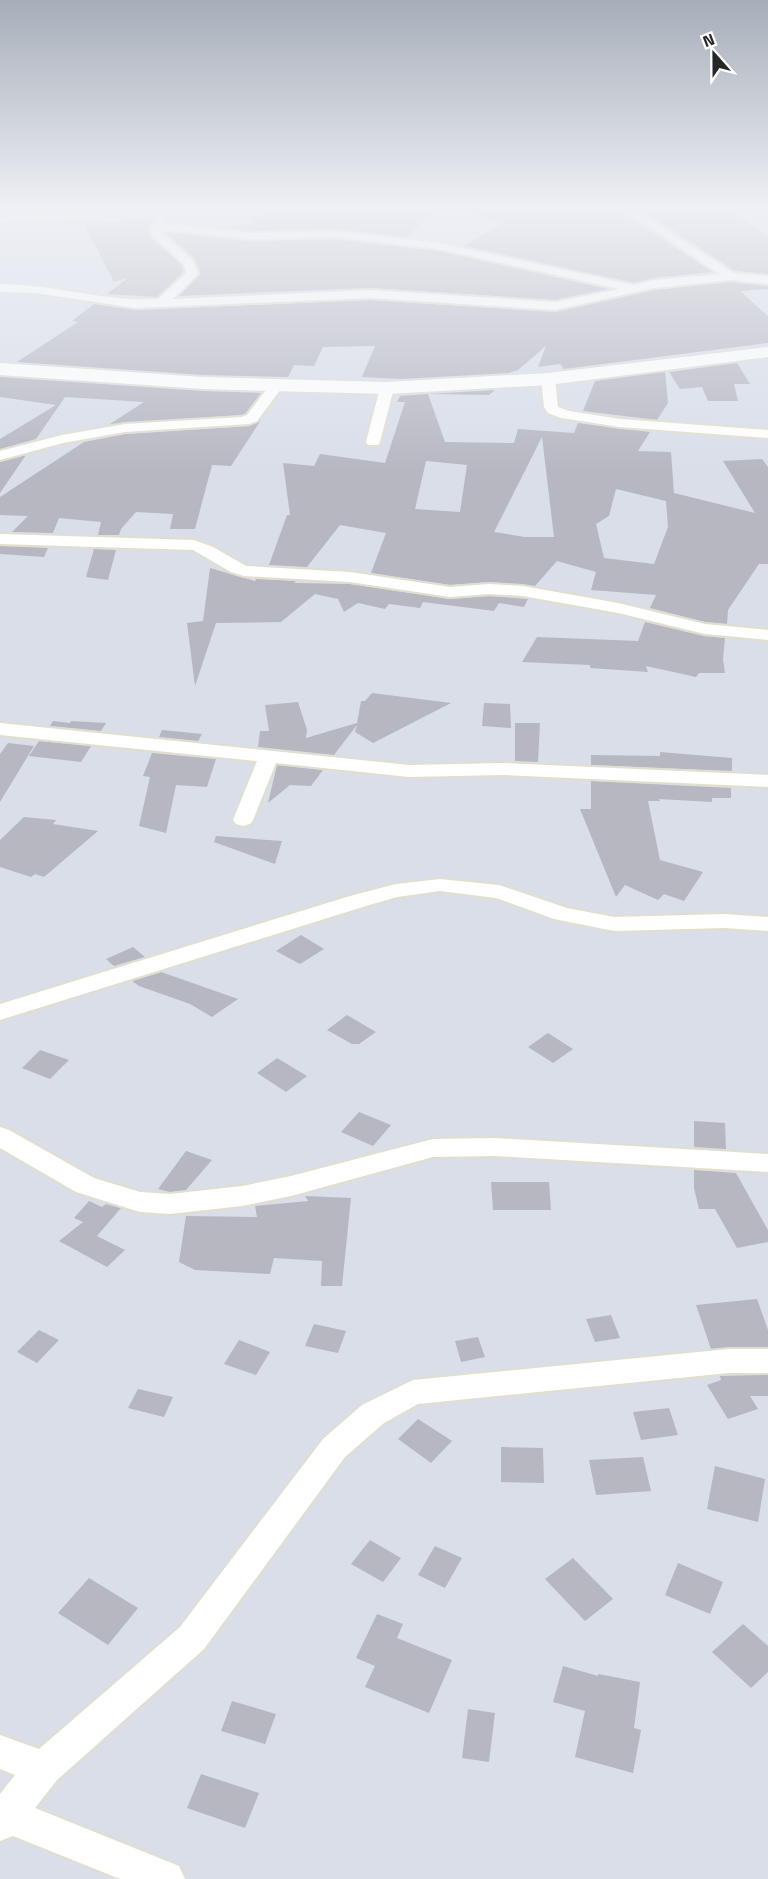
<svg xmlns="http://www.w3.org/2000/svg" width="768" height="1879" viewBox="0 0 768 1879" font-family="'Titillium Web',sans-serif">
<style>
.building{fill:#b6b7c1;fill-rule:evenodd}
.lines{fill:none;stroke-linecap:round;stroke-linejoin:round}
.street-casing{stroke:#e0dfcf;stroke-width:4}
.secondary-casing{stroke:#e0dfcf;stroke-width:2}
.street{fill:#fff;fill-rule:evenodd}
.secondary{fill:#fff;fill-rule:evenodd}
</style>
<rect width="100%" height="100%" fill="#d9dee9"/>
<path class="building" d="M396,209H438L406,237L335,229L250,231L220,227L257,224L248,216L318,210L394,211Z
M470,209H616L713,272L654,278L634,283L464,246L502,224L470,213Z
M731,211L768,236V274L735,271L647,213Z
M125,221H152L150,237L182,265L184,272L157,297L107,294L128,278L114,282L84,224Z
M165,232L250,241L335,239L439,251L608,289L555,300L370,288L179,296L200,273L195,259Z
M731,282L768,286V289L740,291L768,316V343L564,369L560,364L538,367L546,346L518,370L509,373L401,379L362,377L375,346L323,347L314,366L294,365L288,377L203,375L17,362L78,322L72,321L94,304L136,310L370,300L555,312L654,290Z
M737,363L750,384H734L738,401H708L702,387L680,389L669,372Z
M665,372L668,403L657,420L583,411L595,381Z
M0,377L203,391L261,393L246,413L242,415L110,424L144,402L65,397L36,439L0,449V439L56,405L0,397Z
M495,390L489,395L428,394Z
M428,394L445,442L514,443L518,429L574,433L578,423L650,432L638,451L671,452L674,493L755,513L723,461L762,459L768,467V564H759L728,610L727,624L705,622L650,608L656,595L591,590L596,572L557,561L535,586L489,582L450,585L371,573L386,533L340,525L307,567L269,565L287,515H290L283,463L314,466L320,454L385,463L405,402H397L400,396ZM542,437L554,537H525L494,532ZM426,461L467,465L460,512L415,509ZM616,489L666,501L668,527L654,564L604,558L596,524L609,516Z
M261,420L231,466L212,465L195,529H170L173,514L136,512L121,529L119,535H98L101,522L59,518L53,533L12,532L28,516L0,515V497L84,442L125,434L249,426Z
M26,455L0,493V462Z
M0,546L48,548L44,557L0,554Z
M94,549L116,550L108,580L86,577Z
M210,568L255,581L256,579L296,581L294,583L350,584L450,599L489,596L528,599L524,607L499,603L494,611L423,602L420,608L389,604L385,609L358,603L344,612L338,599L315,594L281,622L216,623L195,686L187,623L203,621Z
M645,622L704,636L725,638L723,659L725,673H699L696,677L646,666L648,672L590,668V665L522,662L537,637L638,641Z
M372,693L451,703L373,743L355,732L357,725L334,755L258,747L260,731H269L265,705L298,702L307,730L306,738L357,723L361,701H365Z
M484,703L510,704L511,728L482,726Z
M53,721L70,723L71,721L106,723L101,731L50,726Z
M515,723H540L538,762L515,761Z
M162,730L202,734L198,741L159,737Z
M39,741L91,746L81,762L29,756Z
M8,743L34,746L0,802V754Z
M660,752L732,758V771L591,765V755L660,756Z
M152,753L216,759L207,787L176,785L166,833L139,826L150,777L143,776Z
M277,765L323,770L311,786L290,785L268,803Z
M591,781L731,788V798H712V802L659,799L660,801H648L660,860L703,872L684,901L664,894L658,900L625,885L616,897L580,809H591Z
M24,817L56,820L53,824L98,831L44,877L35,874L31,877L0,867V840Z
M216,836L282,841L275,864L214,842Z
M301,935L324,949L300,964L276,951Z
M133,947L145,957L114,966L106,959Z
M162,972L164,973L238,999L212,1017L190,1004L139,986L132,981Z
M347,1015L376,1032L359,1044H352L327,1030Z
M548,1033L573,1049L553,1063L528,1047Z
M40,1050L69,1060L50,1079L22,1068Z
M277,1058L307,1076L286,1092L257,1073Z
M359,1112L391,1125L373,1146L341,1132Z
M694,1121L725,1123L726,1149L694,1147Z
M186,1151L212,1160L186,1190L170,1192L158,1189Z
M694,1170L736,1173L768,1230V1242L737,1248L715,1209H699L694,1188Z
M491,1182H549L551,1210H493Z
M305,1196L351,1198L342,1286H321L322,1261L274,1258L270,1274L195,1270L179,1262L186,1216L257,1217L255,1206L308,1201Z
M89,1201L102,1207L106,1204L121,1208L97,1236L125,1250L107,1267L59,1241L83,1222L74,1218Z
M757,1299L768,1330V1347L711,1349L696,1305Z
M611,1315L620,1338L595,1342L586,1319Z
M314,1324L346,1331L338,1353L305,1346Z
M39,1330L59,1340L37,1363L17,1352Z
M478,1337L485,1357L461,1362L455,1341Z
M239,1340L270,1352L256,1375L224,1364Z
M768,1375V1396H750L758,1409L728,1419L707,1385L721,1380L720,1376Z
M138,1389L173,1397L164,1417L128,1408Z
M669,1408L678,1435L641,1440L633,1412Z
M418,1419L452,1441L431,1463L398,1439Z
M501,1447L543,1448L544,1483L501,1482Z
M643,1457L651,1491L596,1495L589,1460Z
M715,1466L765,1479L758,1522L707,1509Z
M370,1540L401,1558L383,1582L351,1564Z
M435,1546L462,1558L445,1588L418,1575Z
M573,1558L613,1599L585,1621L545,1579Z
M678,1563L723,1582L710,1614L665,1595Z
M89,1578L138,1608L108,1645L58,1613Z
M377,1614L403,1624L397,1638L452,1660L429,1713L365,1687L375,1666L356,1658Z
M743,1624L768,1646V1672L751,1688L712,1652Z
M563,1666L598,1676V1674L640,1682L634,1728L641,1730L633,1773L575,1757L585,1711L553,1702Z
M232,1701L276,1714L265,1744L221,1731Z
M468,1709L495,1713L489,1762L462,1758Z
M201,1774L259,1793L245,1828L187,1808Z"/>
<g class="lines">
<g class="street-casing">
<path id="street" d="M113,209H156L151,212L0,223V217Z
M618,209H631L650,217L675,236L734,273L768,276V284L731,280L654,288L555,310L370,298L136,308L35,293L0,292V284C53,284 104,302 158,299L186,273L184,264L151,235L152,226L158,213L162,212L167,215L164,223L250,233L335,231L439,243L634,285L654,280L719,274L642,221ZM163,230L250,239L335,237L439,249L619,289L555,302L370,290L173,299L198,274L193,261L163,234Z
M548,375L555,379L558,407L569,411L620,419L768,430V438L620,427L561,418L548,413L544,407L541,379Z
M277,381L284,385L257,421L249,424L125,432L63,443L0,460V451L62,435L125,424L242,417L247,415L272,382Z
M387,384L394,388L380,442L378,445H368L366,442L380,388Z
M0,534L194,540L213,547L246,566L350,572L450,587L489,584L523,586L618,603L705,624L768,630V640L705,634L618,613L523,596L489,594L450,597L350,582L244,576L231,572L193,550L0,544Z
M0,723L409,765L504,763L768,775V787L504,775L409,777L276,763L253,820L250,824L243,826L236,824L233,820L257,761L0,735Z
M440,879L499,885L567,908L614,917L724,914L768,917V931L724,928L614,931L554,919L496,898L440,891L397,897L366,906L0,1020V1004L350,896L396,884Z
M0,1127L9,1130L94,1178L140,1192L170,1194L242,1186L291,1176L433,1139L495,1138L768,1154V1172L495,1156L433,1157L291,1196L242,1206L170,1214L140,1212L76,1192L0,1148Z
M729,1349H768V1373H729L418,1404L384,1423L345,1457L204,1649L57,1780L35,1808L179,1866L185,1879H120L13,1836L0,1841V1794L15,1775L0,1769V1735L39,1749L180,1627L323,1439L362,1405L413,1380Z"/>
</g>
<g class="secondary-casing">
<path id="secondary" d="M768,347V357L548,385L387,394L203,389L0,375V363L203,377L387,382L548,373Z"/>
</g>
<use href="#street" class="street"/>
<use href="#secondary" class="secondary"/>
</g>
<linearGradient id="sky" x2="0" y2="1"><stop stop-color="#a7aeb9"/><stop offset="0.44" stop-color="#eef0f5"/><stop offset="1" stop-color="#eef0f5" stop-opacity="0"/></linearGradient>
<rect width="768" height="472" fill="url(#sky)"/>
<g transform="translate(714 54) rotate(339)" stroke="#ffffff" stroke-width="4.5" paint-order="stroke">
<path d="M0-4.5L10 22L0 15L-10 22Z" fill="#272727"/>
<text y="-9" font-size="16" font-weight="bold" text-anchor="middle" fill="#272727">N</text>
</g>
</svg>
